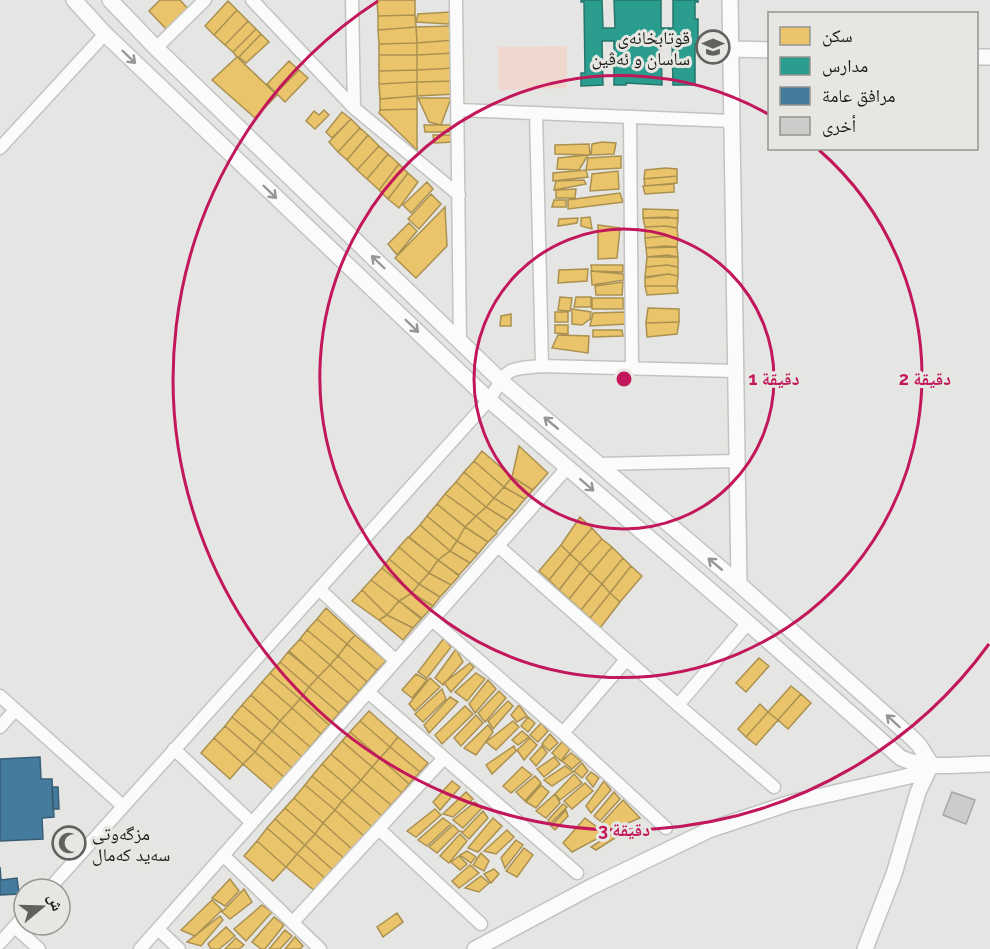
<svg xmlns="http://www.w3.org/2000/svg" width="990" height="949" viewBox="0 0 990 949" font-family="Raleway,'Noto Naskh Arabic',sans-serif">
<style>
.green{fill:#efd7cd}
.homes{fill:#e9c46a;stroke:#ab9151;stroke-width:1.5}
.schools{fill:#2a9d8f;stroke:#25766b;stroke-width:1.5}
.public{fill:#457b9d;stroke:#385e75;stroke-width:1.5}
.building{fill:#cccdcb;stroke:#a6a7a5;stroke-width:1.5}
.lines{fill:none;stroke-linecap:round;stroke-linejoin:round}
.minor-casing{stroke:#c3c3c1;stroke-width:15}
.tertiary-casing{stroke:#c3c3c1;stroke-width:18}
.minor{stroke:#fbfbfb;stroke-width:12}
.tertiary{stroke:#fbfbfb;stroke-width:15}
.oneway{stroke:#969695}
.ring{fill:none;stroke:#c2185b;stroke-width:3}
.labels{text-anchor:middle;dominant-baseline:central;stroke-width:6;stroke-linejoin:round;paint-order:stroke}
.poi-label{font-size:18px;fill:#1a1a18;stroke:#e6e6e2;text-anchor:end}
.centre{fill:#c2185b;stroke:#e6e6e2;stroke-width:3}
.ring-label{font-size:18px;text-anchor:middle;font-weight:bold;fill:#c2185b;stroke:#e6e6e2;stroke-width:6;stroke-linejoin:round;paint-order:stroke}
</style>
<rect width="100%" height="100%" fill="#e5e5e3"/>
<path class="green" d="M567,46V88L499,90L498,47Z"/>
<path class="homes" d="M160,0H180L190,11L169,32L149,11Z
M377,0H415V15L378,16Z
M228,1L237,10L214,35L205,26Z
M237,10L248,21L225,45L214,35Z
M451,12L449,24L416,22L418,14Z
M415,15L416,27L378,30V16Z
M248,21L256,29L233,52L225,45Z
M453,26L454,40L417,43L416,27Z
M416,27L417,43L379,44L378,30Z
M256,29L261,34L239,57H237L233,52Z
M261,34L269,42L246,63L239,57Z
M454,40V53L417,55V43Z
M417,43V55H379V44Z
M454,53L455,68L417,70V55Z
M379,55H417V70L379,71Z
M237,57L277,95L255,118L212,80Z
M289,61L299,70L276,93L267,84Z
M455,68V81L417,82V70Z
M299,70L308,78L285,102L276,93Z
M417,70V82L379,84V71Z
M455,81L456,94L417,96V82Z
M417,82V96L380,99L379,84Z
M417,96V109L380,110V99Z
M418,98H451L441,125L429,122Z
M417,109V150L379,113L380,110Z
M324,110L329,115L315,129L306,121L314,111L319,115Z
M342,112L351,119L332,138L326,132Z
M351,119L360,128L338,152L329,142Z
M424,125H451L453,132H425Z
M360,128L368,135L347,160L338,152Z
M368,135L379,146L357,170L347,160Z
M433,135H455L453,142L434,143Z
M602,142L616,143L614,154L591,155L592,144Z
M589,144L590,155L555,154V145Z
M379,146L388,154L367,179L357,170Z
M388,154L399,164L379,190L367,179Z
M588,155L579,170L557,169L558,158Z
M621,156V168L586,170L588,158Z
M399,164L408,173L388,199L379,190Z
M666,168L677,169V176L644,179L645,170Z
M586,170L588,177L553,181V173Z
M618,171L619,189L590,191L592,174Z
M408,173L418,182L399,208L388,199Z
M677,176V183L645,186L644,179Z
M584,180L586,184L554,190L556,181Z
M427,182L433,189L411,213L403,205Z
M674,184V192L645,194L643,186Z
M576,189L575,198H556V190Z
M620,193L623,202L568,209V200Z
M431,194L441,204L419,229L408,219Z
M554,200H566V207H552Z
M445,207L447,246L416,278L395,258Z
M643,209L678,210V218H643Z
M590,217L592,229L581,226V218Z
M667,217L678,219L677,228L666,226L645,227L643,218Z
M578,218L577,223L558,226L559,219Z
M409,223L417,231L397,255L388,244Z
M598,225L620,228L617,258L598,259Z
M666,226L677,228L678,238L666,236L645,238V227Z
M666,236L678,238L677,247L646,248L645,238Z
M666,246L677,247L678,257H647L646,248Z
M667,255L678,257V267L667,265L646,267L647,257Z
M591,265H623V272L592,271Z
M667,265L678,267V276L668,274L645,277L646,267Z
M588,269L587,281L558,283L559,270Z
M591,271L623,274L624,280L592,285Z
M668,274L678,276L677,286H645V278Z
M623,282L622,295H596L595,286Z
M645,286H677L678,293L647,295Z
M560,297L572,298L570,311L558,310Z
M576,297H591V307H574Z
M592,298H623V309H592Z
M648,308L679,309V322L646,323Z
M572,309L591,312L590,319L582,325L572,324Z
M555,312H568V322H555Z
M625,312L627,324L590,326L593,313Z
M511,314V326H500L501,316Z
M679,322L677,334L647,337L646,323Z
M555,325H568V334L555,333Z
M593,330H622L623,336L593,337Z
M558,335L589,336L588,353L552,348Z
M519,446L548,473L533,490L512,477Z
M482,451L512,477L504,487L474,461Z
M474,461L504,487L494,498L464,472Z
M464,472L494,498L486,507L456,482Z
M512,477L533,490L525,499L504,487Z
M456,482L486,507L476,516L445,494Z
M504,487L525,499L515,511L494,498Z
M445,494L476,516L465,527L437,504Z
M494,498L515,511L507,520L486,507Z
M437,504L465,527L457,541L427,516Z
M486,507L507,520L496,532L476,516Z
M427,516L457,541L450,551L420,525Z
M476,516L497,533L488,542L465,527Z
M580,517L592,528L570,554L561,545Z
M420,525L450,551L438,560L409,537Z
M465,527L488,542L478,554L457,541Z
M592,528L602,539L580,563L570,554Z
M408,537L438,560L429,573L399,547Z
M602,539L612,547L590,573L580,563Z
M457,541L478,554L470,563L450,551Z
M561,545L570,554L549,580L539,571Z
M399,547L429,573L419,584L389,559Z
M612,547L623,558L602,584L590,573Z
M450,551L470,563L459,575L438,560Z
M570,554L580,563L559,590L549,580Z
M623,558L631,566L610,593L602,584Z
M389,559L419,584L412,593L382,568Z
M438,560L459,576L451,585L429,573Z
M580,563L590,573L569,599L559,590Z
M631,566L642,576L620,602L610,593Z
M382,568L412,593L399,601L371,580Z
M429,573L451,585L440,597L419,584Z
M590,573L602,584L581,610L569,599Z
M371,580L399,601L387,615L362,590Z
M419,584L440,597L433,606L412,593Z
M602,584L610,593L590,618L581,610Z
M362,590L387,615L379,620L352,601Z
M412,593L433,606L422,618L399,601Z
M610,593L620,602L600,628L590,618Z
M399,601L421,619L413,628L387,615Z
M326,608L355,635L347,644L317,619Z
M387,615L413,628L403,640L379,620Z
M317,619L347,644L338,656L307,630Z
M307,630L338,656L330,665L300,639Z
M355,635L386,661L377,670L347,644Z
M444,638L451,647L427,678L418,672Z
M300,639L330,665L318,677L289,651Z
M347,644L377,670L367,682L338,656Z
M456,649L463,662L443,685L435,678Z
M288,652L318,677L309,687L280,662Z
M338,656L367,682L359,691L330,665Z
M759,658L769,666L746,692L736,683Z
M280,662L309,687L300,699L270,673Z
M470,663L474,667L451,692L444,683Z
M330,665L359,691L348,703L318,677Z
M270,673L300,699L292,708L262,682Z
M476,673L485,679L467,701L455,692Z
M416,674L427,680L412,698L402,690Z
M318,677L348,703L339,713L309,687Z
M430,678L440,687L415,711L409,704Z
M488,680L496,689L475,713L469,704Z
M262,682L292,708L280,721L251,695Z
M791,686L801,694L778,720L768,712Z
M309,687L339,713L329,725L300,699Z
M442,689L446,699L423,722L415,714Z
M499,691L506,698L485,722L478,713Z
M801,694L811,703L788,729L778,720Z
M251,695L280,721L272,731L242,705Z
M450,697L458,702L429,733L424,725Z
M300,699L329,725L321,734L292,708Z
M508,701L513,706L493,729L488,721Z
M760,704L768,712L746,737L738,729Z
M242,705L272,731L262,742L232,717Z
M519,705L527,716L517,722L511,715Z
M465,706L473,714L442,744L435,735Z
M292,708L321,734L310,747L280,721Z
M369,711L398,737L390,747L360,721Z
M768,712L778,720L756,745L746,737Z
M476,715L483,723L461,746L454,738Z
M232,717L262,742L255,752L225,726Z
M528,717L535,723L528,732L521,726Z
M280,721L310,747L302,757L272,731Z
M360,721L390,747L380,758L350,732Z
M513,721L519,727L496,750L486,742Z
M541,723L548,731L538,742L530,735Z
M488,725L493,732L476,755L464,748Z
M225,726L255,752L243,764L214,738Z
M272,731L302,757L292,768L262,742Z
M522,731L529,737L518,745L512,740Z
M350,732L380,758L372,767L342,741Z
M550,734L558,743L549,751L542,744Z
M398,737L428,763L420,772L390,747Z
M214,738L243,764L230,779L201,753Z
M530,738L537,745L524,760L517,750Z
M342,741L372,767L361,780L331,754Z
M262,742L292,768L284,777L255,752Z
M562,742L570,749L561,761L552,753Z
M514,746L516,751L492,774L486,765Z
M542,746L547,753L536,766L530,759Z
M390,747L420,772L409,784L380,758Z
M255,752L284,777L273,790L243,764Z
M571,753L581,761L572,769L562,761Z
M331,754L361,780L352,790L322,764Z
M554,757L560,764L544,777L537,769Z
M380,758L409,784L402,793L372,767Z
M582,763L588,771L582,778L574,771Z
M322,764L352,790L342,801L312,776Z
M565,766L573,772L552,786L544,780Z
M372,767L402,793L391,805L361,780Z
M522,767L532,775L511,793L503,786Z
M591,772L599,778L593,787L586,778Z
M574,774L582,783L560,800L555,794Z
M312,776L342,801L335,810L305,785Z
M535,776L541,783L525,801L516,792Z
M361,780L391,805L382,816L352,790Z
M452,781L460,787L440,810L433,802Z
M604,781L611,790L591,813L586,806Z
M585,783L593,791L572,809L564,801Z
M305,785L335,810L323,823L294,798Z
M541,785L549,792L536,808L526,802Z
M352,790L382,816L372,827L342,801Z
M466,792L473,799L453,817L443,814Z
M614,792L620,799L600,821L594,816Z
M555,794L560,803L546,818L536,811Z
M294,798L323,823L315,834L285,808Z
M623,800L640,818L612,830L602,823Z
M342,801L372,827L364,836L335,810Z
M475,802L482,808L463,828L453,820Z
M563,804L567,807L550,824L548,820Z
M285,808L315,834L305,845L275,819Z
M435,809L441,815L416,837L407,831Z
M335,810L364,836L353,850L323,823Z
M566,810L568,816L555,830L551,826Z
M483,811L488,818L469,839L460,831L463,832Z
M443,818L451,824L427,846L418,840Z
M493,818L502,826L478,852L468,848Z
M585,818L606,834L572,852L563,843Z
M275,819L305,845L297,854L267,828Z
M323,823L353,850L345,859L315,834Z
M453,825L459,831L437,853L429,847Z
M267,828L297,854L286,867L257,841Z
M507,830L514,837L496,854L484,851Z
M613,833L615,838L596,850L591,847Z
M315,834L345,859L334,871L305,845Z
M460,834L467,841L449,863L440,856Z
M516,840L523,845L505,868L501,858Z
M257,841L286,867L273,881L244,856Z
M305,845L334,871L327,880L297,854Z
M524,848L533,855L517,877L506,871Z
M467,851L476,857L471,863L460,855Z
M481,853L489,861L484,871L473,865Z
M297,854L327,880L316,892L286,867Z
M459,856L467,864L460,870L451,862Z
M470,865L479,873L459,888L452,881Z
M494,869L499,874L491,883L484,874Z
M481,876L489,883L479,892L465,888Z
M230,879L239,891L225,906L212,898Z
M244,889L252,902L230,919L222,912Z
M212,900L222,910L195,936L181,930Z
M262,905L272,912L246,941L234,929Z
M397,913L403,922L383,937L377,927Z
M220,916L223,920L201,946L187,942Z
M274,917L284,925L265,949H261L252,942Z
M226,927L235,936L219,949H211L208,944Z
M285,930L292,936L280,949H269Z
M295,937L303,946L300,949H285Z
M236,938L244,945L239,949H225Z"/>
<path class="schools" d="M581,0H602L603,28H615L614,0H661V28H673V0H698V2H695V19H698V44H695V85H673L672,42H661L662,85L626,83V85H614V41H602L603,85L581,86V73H585L584,2H581Z"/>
<path class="public" d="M40,757L41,779H52L54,817L42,818L43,839L0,841V759Z
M52,787H58L59,809H53Z
M0,867L1,880L17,878L19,894L0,895Z"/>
<path class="building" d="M952,792L975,800L966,824L943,815Z"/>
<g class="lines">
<g class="minor-casing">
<path id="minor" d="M252,0L354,108L459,195
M352,0L354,108
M456,0L460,342
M156,48L205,0
M458,110L732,121
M536,113L542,366
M630,117L632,368
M0,148L105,34
M598,464L736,461
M498,546L678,705L774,787
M319,589L396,661
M432,620L563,733L666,828
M368,692L577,873
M0,696L123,806
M678,705L748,623
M0,727L15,710
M563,733L626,660
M174,749L252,823
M379,829L481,924
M223,855L320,949
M49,889L489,400C509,369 503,369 542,366L735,371
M293,922L444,758
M15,927L39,949
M158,929L179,949
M0,943L24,916
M140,949L567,468"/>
</g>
<g class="tertiary-casing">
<path id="tertiary" d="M74,0L105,34L489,400L748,623L901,758C927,770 962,764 990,764
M110,0L156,48L501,381L739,584L911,737L919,745L931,764
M730,0L739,584
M731,49L770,50
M976,57H990
M475,949L591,887L709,830L790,803L927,772
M865,949L894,874L918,792L930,767"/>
</g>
<use href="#minor" class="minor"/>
<use href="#tertiary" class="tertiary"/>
</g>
<defs><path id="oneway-shaft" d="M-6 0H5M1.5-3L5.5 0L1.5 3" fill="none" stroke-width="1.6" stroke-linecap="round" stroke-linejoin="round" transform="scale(1.5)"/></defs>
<g class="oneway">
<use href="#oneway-shaft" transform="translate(129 57) rotate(44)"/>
<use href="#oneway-shaft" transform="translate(270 192) rotate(44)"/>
<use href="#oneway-shaft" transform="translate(378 262) rotate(-136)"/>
<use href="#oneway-shaft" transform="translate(412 326) rotate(44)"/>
<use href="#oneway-shaft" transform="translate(551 423) rotate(-140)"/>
<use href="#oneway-shaft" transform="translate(587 485) rotate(41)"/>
<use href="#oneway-shaft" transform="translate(715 564) rotate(-140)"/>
<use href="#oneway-shaft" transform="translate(893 721) rotate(-138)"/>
</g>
<g class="ring">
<circle cx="624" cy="379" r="150"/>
<path d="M819 150A301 301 0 1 1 768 114"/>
<path d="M989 644A451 451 0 1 1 378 1"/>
</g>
<defs>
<g id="school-ring" transform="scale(1.725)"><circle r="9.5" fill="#e6e6e2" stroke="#61615f" stroke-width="1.5"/><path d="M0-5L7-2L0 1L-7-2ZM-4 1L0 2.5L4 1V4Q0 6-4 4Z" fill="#61615f"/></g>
<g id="mosque-ring" transform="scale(1.725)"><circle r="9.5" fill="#e6e6e2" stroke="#61615f" stroke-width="1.5"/><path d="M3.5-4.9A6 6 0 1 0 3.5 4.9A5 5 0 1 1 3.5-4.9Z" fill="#61615f"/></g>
</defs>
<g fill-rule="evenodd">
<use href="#school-ring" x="713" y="47"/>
<use href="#mosque-ring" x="69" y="843"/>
</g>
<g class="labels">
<g class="poi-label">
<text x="690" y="37">قوتابخانەی<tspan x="690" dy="21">ساسان و ئەڤین</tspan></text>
<text x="92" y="833" text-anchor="start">مزگەوتی<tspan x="92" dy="21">سەید کەمال</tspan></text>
</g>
</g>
<circle cx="624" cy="379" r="9" class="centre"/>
<g class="ring-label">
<text x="774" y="385">1 دقيقة</text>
<text x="925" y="385">2 دقيقة</text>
<text x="624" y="836">3 دقيقة</text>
</g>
<rect x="768" y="12" width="210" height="138" fill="#e6e6e2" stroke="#949491" stroke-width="1.5"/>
<rect x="780" y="27" width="30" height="18" fill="#e9c46a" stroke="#949491" stroke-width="1.5"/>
<text x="822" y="42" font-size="18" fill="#1a1a18">سكن</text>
<rect x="780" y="57" width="30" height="18" fill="#2a9d8f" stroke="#949491" stroke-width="1.5"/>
<text x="822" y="72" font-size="18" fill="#1a1a18">مدارس</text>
<rect x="780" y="87" width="30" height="18" fill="#457b9d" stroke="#949491" stroke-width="1.5"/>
<text x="822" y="102" font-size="18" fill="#1a1a18">مرافق عامة</text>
<rect x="780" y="117" width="30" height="18" fill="#cccdcb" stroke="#949491" stroke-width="1.5"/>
<text x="822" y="132" font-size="18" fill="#1a1a18">أخرى</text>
<g transform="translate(42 907) rotate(71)"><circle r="28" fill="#e6e6e2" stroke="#949491" stroke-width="1.5"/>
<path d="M0-4.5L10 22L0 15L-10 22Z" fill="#61615f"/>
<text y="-9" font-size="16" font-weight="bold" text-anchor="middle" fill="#1a1a18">ش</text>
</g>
</svg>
